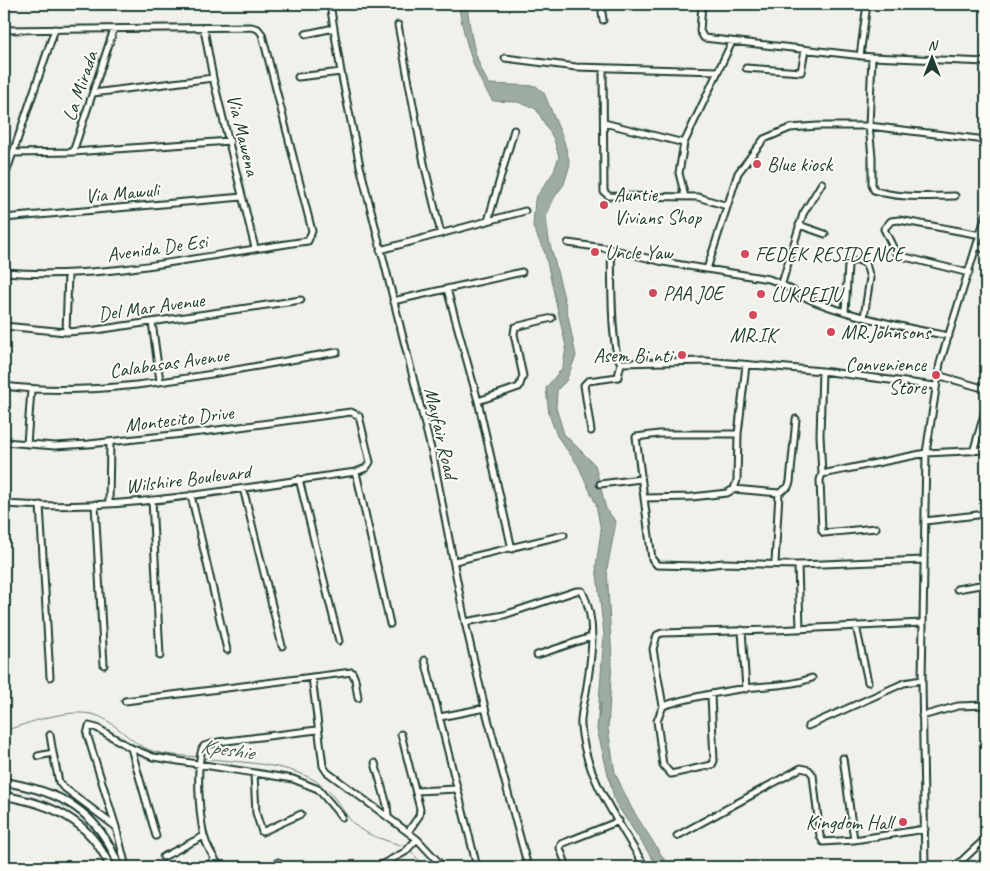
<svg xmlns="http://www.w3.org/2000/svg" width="990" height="871" viewBox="0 0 990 871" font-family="Caveat,sans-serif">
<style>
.water{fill:#9faca4;stroke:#6c8077}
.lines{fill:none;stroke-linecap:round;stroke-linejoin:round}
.stream{stroke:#6c8077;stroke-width:1}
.minor-casing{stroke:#1f3d34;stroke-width:9}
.tertiary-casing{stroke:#1f3d34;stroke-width:10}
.minor{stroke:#fdfcf7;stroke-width:5}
.tertiary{stroke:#fdfcf7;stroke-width:6}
.poi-dot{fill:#d1495b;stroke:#fdfcf7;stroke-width:2}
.labels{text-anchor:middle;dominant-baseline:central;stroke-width:4;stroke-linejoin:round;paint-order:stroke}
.street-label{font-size:20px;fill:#1f3d34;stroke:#fdfcf7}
.poi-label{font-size:20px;fill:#1f3d34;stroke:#fdfcf7;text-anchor:start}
.water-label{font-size:21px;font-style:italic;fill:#455e56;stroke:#fdfcf7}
</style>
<rect width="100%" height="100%" fill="#f0f1eb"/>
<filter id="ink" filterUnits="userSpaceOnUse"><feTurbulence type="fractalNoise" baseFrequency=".02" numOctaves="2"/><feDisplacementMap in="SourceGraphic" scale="10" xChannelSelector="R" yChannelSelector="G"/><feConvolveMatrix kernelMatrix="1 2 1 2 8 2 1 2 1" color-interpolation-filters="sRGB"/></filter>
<g filter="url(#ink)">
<path class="water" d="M458,4H467C470,32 474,60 489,84L536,86L544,93L564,141L570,164L564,184L554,198L546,217L549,240L566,306L576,356L566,381L557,390L556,408L564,434L595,465L606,509L616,522L607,569L612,661L608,729L615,773L632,809L669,867H658L615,802L603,754L597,729L604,634L596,566L601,531L596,504L578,465L557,436L549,414L546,388L563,367L566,347L545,253L533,227L535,199L553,173L559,157L554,139L536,109L518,102L493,101C472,72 465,39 458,4Z"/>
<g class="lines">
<path class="stream" d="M599,718L601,702
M4,731C29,723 64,709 91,714C110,717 126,738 143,747C160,756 180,755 199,757
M203,758C239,763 284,762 316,781C335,793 340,809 354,824C365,836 390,841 406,847
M409,849L425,867"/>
<g class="minor-casing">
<path id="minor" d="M330,4L341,72L360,166L434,461L465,622L485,708L528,867
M601,4L603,20
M702,4L700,31L704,38L872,57L986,62
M398,25L424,163L441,234
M204,29L213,78L255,248
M4,30L251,27L258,29L262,34L312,231L308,241C207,254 106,281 4,272
M306,34L334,28
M860,56L867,4
M872,57L869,126L872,157V184L874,190C898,199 929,196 955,196
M505,58L576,67L718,71
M603,68L604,192L609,196L698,197L727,206
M746,68L801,72L805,50
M298,77L341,72
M93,93L213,78
M604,123L684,143
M73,152L114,29
M13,153L73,152L230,141
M4,179L55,29
M685,197L679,173L684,143L732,42
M4,218L242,197
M488,221L514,130
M799,225L825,234
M568,243L611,249
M977,246L986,250
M380,250L525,211
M707,269L738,173L764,139L790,128L818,126H869L986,140
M969,273L897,255L884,229L891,221L899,220L981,235
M782,283L803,214L822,183
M447,289L478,401L512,549
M393,301L522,272
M845,312L848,266L850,262L858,260L866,264L870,278L864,317
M152,322L160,381
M4,326L66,332L96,330L301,300
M66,332L68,274
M621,363L706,361L822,371L935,386
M822,371L820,435L822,474
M937,375L986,389
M4,386C108,400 233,369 337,352
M478,401L519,387L523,376L514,334L515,327L552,318
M591,431L584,385L588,381L618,377L621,363C610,352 612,269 611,249L663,262L769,279C787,285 802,298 821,304C862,319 906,328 949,336
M738,434H659L636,437L652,559L657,565L698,566L723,563L798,565L924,560
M4,442L55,446L89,444L210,431L351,412L359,416L370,462L366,468L356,472C240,487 122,513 4,504
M27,444L31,390
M974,449L986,408
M356,472L390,624
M299,479L339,641
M600,484L641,479
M243,488L282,646
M734,489L737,480L738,434L746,365
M191,495L227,650
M644,498L692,497L727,493L734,489L779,493L788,487L790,482L796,419
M152,500L160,656
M95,504L104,665
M109,504L110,442
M40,505L50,677
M925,521L986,514
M876,528L824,533L822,531L820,480L822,474L926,453L986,450
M455,561L564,535
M775,563L779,493
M798,565L800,629
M957,589L986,584
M465,622L504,615L576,591H582C598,621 591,660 586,692C584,703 580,715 581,726C585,778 620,823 645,867
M856,626L868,682
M742,630L746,689
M537,655L591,637
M425,660L477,867
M312,677L323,766L327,772L417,839L443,867
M711,695L714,761L712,765L671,774L663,765L657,721L663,706C689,697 720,692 747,688C769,685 791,686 812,678
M125,701L352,672L355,679L358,698
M663,706L653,649L657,635L662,633L774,630L923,623
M922,716L958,706L986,705
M440,717L485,708
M808,726L904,683L922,680
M401,734L420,809L419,816L408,832
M50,735L53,753
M131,748L156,836
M38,756L53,753L59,782L62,786L116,827
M843,758L854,840
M375,763L387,805L388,816
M254,774L256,813L262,832L301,814
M416,791L457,789
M677,836L801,768L809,770L813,775L820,836L823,842L854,840L925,829
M163,857L204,836
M278,862L281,867
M126,867L116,827L87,734L89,726L97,728L131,748L153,757L293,779L318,789L342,817
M206,867L215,859
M220,867C213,857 207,847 204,836C199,813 196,771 202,749L204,746L218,742L317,730
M377,867L405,852L417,839
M567,867L560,848L561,844L619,821
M925,867L922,680L926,453L940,363L986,215
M955,867L986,838"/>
</g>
<g class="tertiary-casing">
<path id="tertiary" d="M4,782C60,791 99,811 119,867
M4,796C52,804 90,820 110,867"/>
</g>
<use href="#minor" class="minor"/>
<use href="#tertiary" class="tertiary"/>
</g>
</g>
<g class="poi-dot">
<circle cx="757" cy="164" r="5"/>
<circle cx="604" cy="205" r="5"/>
<circle cx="595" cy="252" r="5"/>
<circle cx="745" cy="254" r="5"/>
<circle cx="653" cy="293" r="5"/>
<circle cx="761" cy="294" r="5"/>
<circle cx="753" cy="315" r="5"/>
<circle cx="831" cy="332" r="5"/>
<circle cx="682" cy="355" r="5"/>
<circle cx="936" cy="375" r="5"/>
<circle cx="903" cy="822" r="5"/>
</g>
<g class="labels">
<g class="street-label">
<text transform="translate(80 86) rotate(-71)">La Mirada</text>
<text transform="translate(243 135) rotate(76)">Via Mawena</text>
<text transform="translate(122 193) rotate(-5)">Via Mawuli</text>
<text transform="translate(157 248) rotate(-8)">Avenida De Esi</text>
<text transform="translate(151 307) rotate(-8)">Del Mar Avenue</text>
<text transform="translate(169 363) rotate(-8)">Calabasas Avenue</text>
<text transform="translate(179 419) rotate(-7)">Montecito Drive</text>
<text transform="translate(441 433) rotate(77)">Mayfair Road</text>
<text transform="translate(188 479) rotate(-7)">Wilshire Boulevard</text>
</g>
<g class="poi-label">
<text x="767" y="164">Blue kiosk</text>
<text x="614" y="194">Auntie<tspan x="614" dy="23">Vivians Shop</tspan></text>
<text x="605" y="252">Uncle Yaw</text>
<text x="755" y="254">FEDEK RESIDENCE</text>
<text x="663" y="293">PAA JOE</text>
<text x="771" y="294">LUKPEIJU</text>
<text x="841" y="332">MR.Johnsons</text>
<text x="753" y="335" text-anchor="middle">MR.IK</text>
<text x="672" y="355" text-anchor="end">Asem Bi nti</text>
<text x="926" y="364" text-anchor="end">Convenience<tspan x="926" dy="23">Store</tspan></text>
<text x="893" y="822" text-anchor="end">Kingdom Hall</text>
</g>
<g class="water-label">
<text transform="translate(227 749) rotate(8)">Kpeshie</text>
</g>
</g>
<rect width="990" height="871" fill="none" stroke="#fdfcf7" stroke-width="20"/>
<rect x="10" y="10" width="970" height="851" fill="none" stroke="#1f3d34" stroke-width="2" filter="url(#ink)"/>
<g transform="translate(932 58)" stroke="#fdfcf7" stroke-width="4" paint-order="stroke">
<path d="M0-4L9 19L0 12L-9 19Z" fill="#1f3d34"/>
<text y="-8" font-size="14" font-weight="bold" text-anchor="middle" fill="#1f3d34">N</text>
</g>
</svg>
